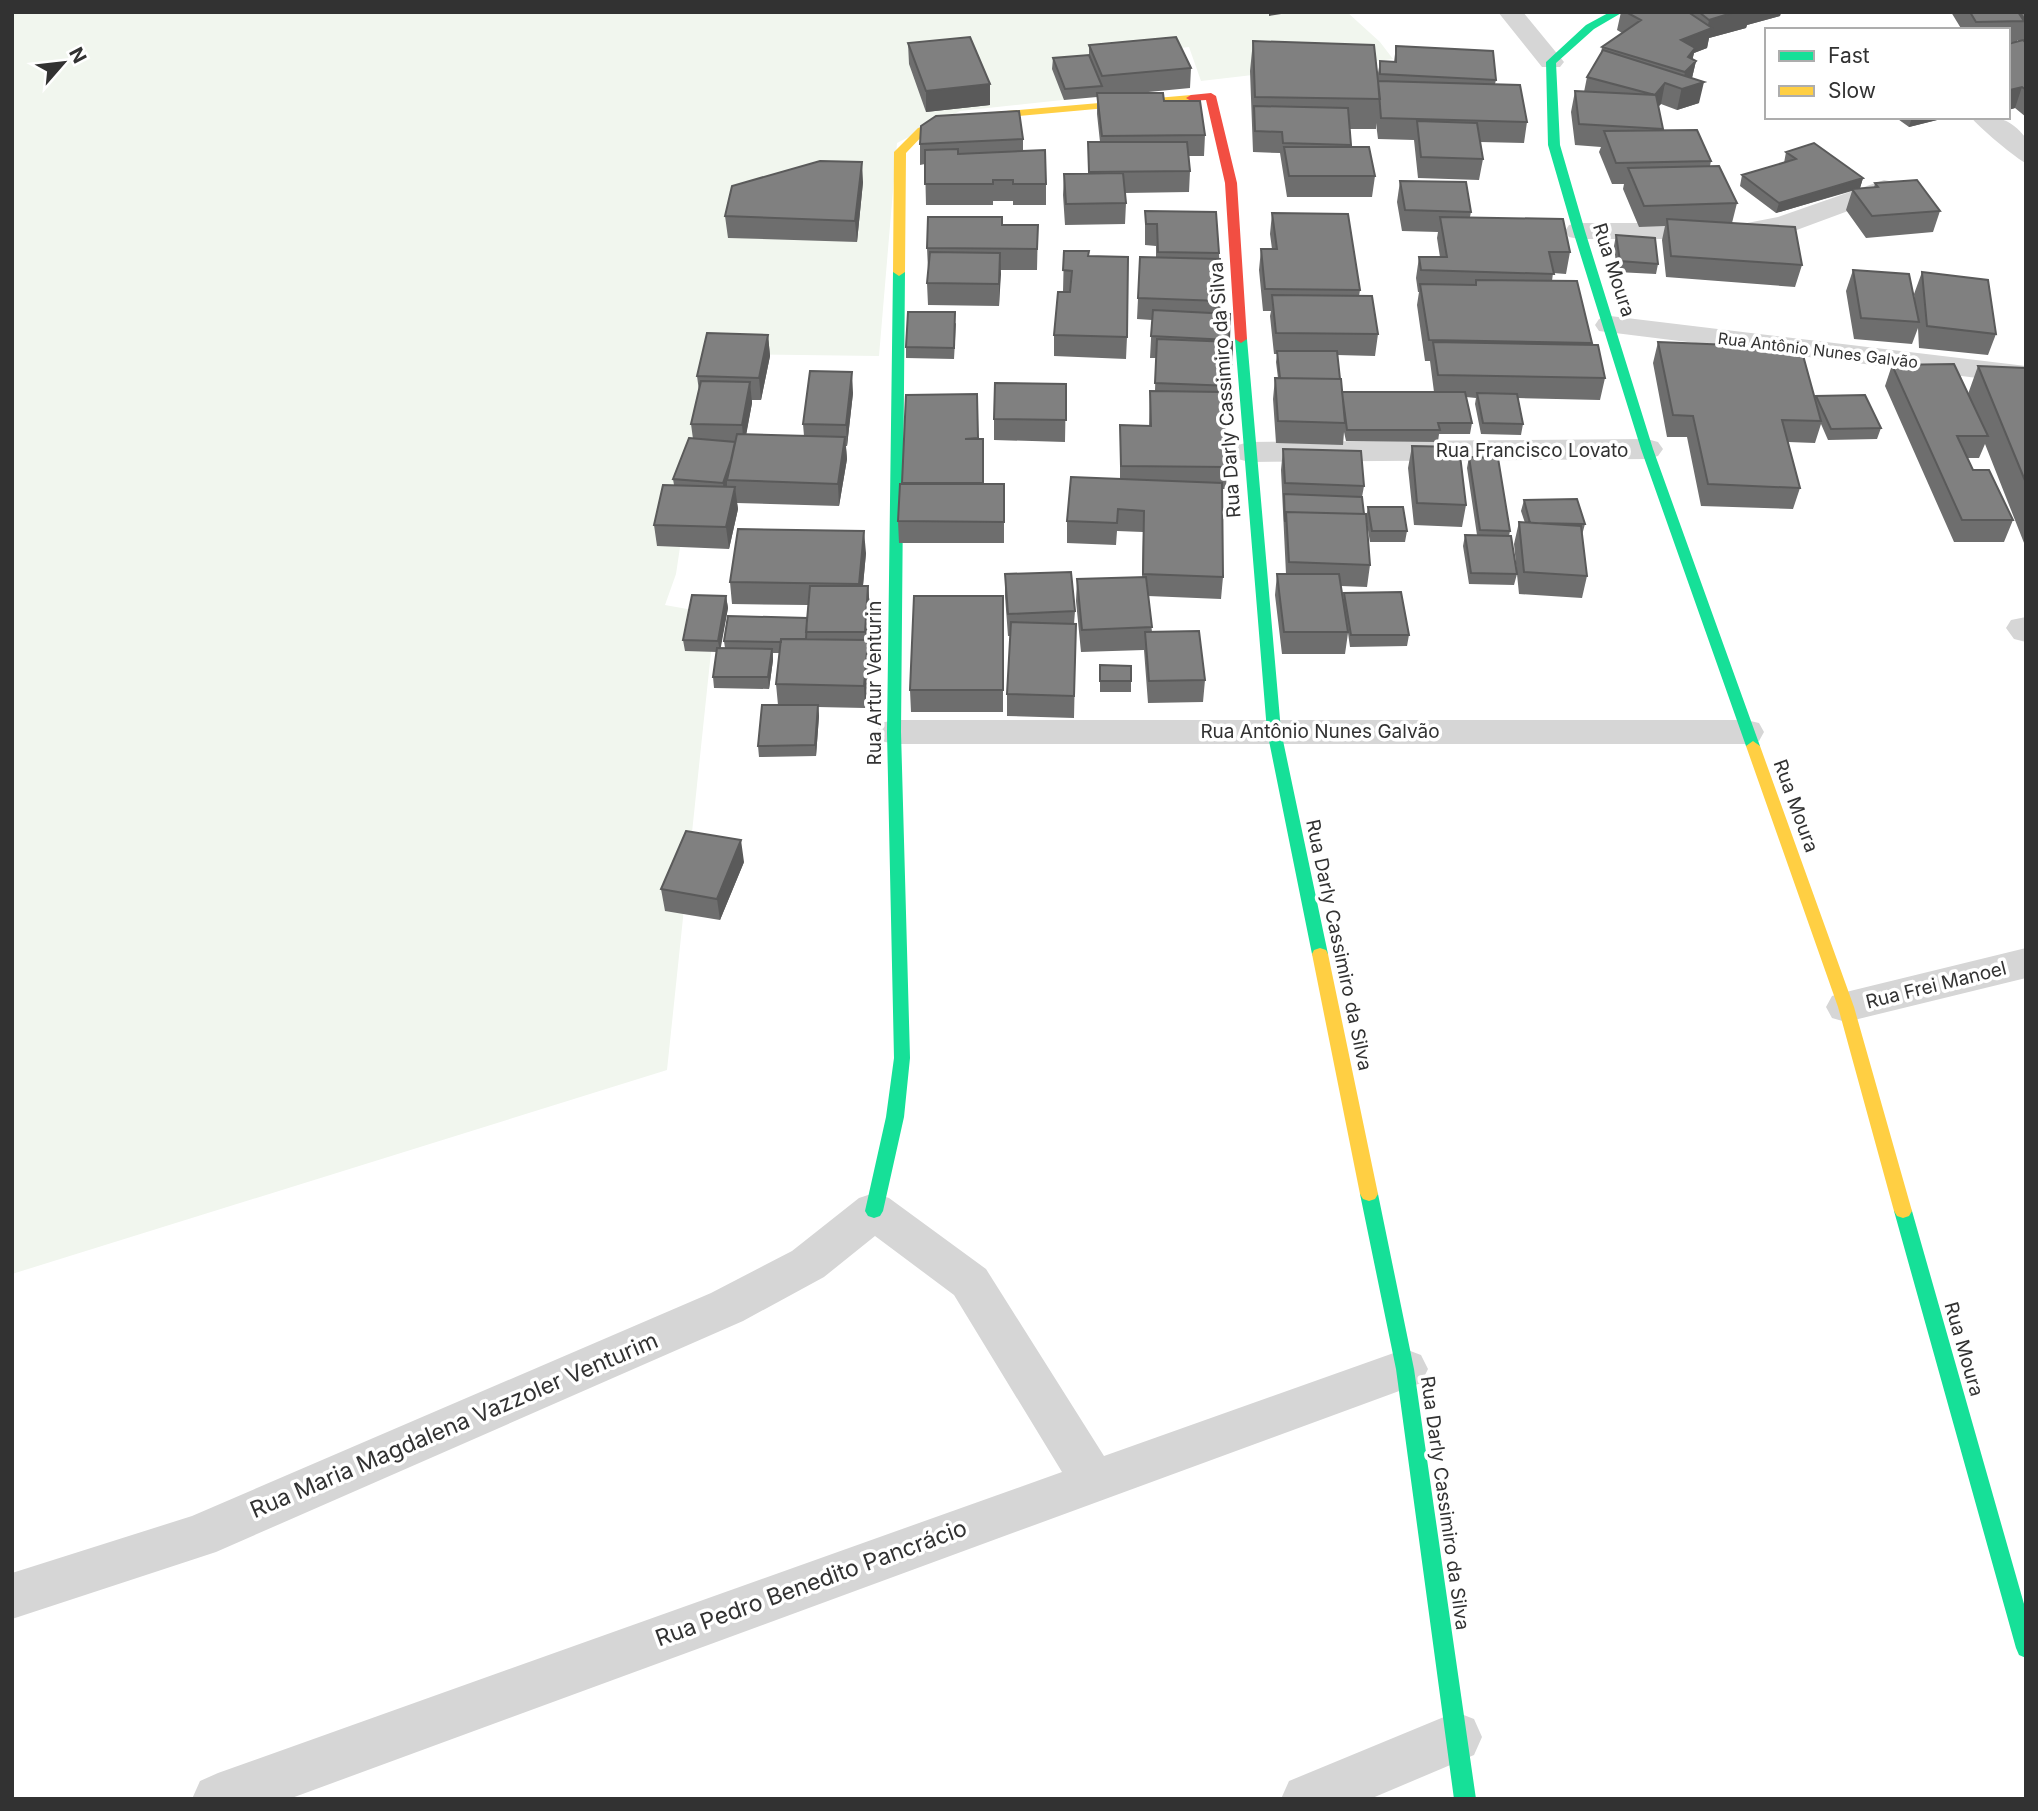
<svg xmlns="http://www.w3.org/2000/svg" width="2038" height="1811" viewBox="0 0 2038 1811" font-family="Inter,sans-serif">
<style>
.green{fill:#f1f6ee}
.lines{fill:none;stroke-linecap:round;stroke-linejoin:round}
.street{fill:#d6d6d6;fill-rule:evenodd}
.fast{fill:#16e098;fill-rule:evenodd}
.slow{fill:#ffcf43;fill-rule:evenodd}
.jam{fill:#f24e42;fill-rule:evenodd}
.wall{fill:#6e6e6e}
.shaded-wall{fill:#5a5a5a}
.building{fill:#808080;stroke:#5a5a5a;stroke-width:2}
.labels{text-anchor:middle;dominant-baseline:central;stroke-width:7;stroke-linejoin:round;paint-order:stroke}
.far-street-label{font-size:16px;fill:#323232;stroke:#fff}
.street-label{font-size:19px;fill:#323232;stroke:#fff}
.near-street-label{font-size:23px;fill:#323232;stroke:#fff}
</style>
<rect width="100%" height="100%" fill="#fff"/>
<path class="green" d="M12,12H1347L1380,42L1393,59L1201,81L1189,47L1062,62L1081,98L960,111L897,143L879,356L709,354L676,574L665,605L715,614L667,1070L12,1274Z"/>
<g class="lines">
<path class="street" d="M1498,12H1523L1564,62L1560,67H1542Z
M1971,117C1997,117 2008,116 2026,138V163C2019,161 1976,125 1971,117Z
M1884,180L1894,182L1898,188L1894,194L1794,231L1747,239H1579L1569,237L1565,231L1569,225L1579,223H1747L1778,217Z
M1610,316L2026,366V384L1599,331L1595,325L1599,319Z
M1647,439L1658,442L1663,449L1658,456L1647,459L1249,462L1238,459L1233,452L1238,445L1249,442Z
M2026,617V642L2014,639L2006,628L2011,620Z
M894,720H1746L1759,723L1764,732L1759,741L1746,744H894L881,741L876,732L881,723Z
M2026,948V978L1846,1022L1832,1018L1826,1007L1832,996L1846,992Z
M874,1193L889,1198L986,1269L1104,1456L1405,1349L1421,1355L1428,1369L1421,1383L289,1799H192L200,1781L218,1773L1062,1472L954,1295L875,1236L824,1277L743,1321L216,1552L12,1619V1573L192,1516L711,1293L792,1251L859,1198Z
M1456,1712L1474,1719L1482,1737L1474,1755L1370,1799H1281L1289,1781Z"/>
<path class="fast" d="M1610,12H1623L1594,29L1556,63L1560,145L1585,231L1653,449L1760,746L1753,751L1746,746L1641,449L1573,231L1548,145L1546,62L1586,25Z
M899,268L905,272L901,732L910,1058L904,1117L883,1211L880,1216L874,1218L868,1216L865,1211L886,1117L894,1058L887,732L893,272Z
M1241,335L1247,339L1281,731L1328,954L1326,958H1314L1312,954L1267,731L1235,339Z
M1369,1187L1375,1189L1378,1194L1414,1369L1476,1799H1454L1396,1369L1360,1194L1363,1189Z
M1903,1204L1909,1206L1912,1211L2026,1611V1658L2019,1655L2016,1648L1894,1211L1897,1206Z"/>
<path class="slow" d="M1191,95L1195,96V100L962,121L926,132L906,153L905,272L899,276L893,272L894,152L918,128L961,115Z
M1753,741L1760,746L1854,1007L1912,1211L1909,1216L1903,1218L1897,1216L1894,1211L1838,1007L1746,746Z
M1320,948L1326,950L1328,954L1378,1194L1375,1199L1369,1201L1363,1199L1360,1194L1312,954L1314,950Z"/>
<path class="jam" d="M1211,93L1216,96L1237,183L1247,339L1241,343L1235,339L1225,183L1206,100L1191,101L1186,98L1191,95Z"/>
</g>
<path class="wall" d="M1621,12H1781L1780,16L1747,25L1746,28L1709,38L1707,48L1694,53L1692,60L1696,61L1692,78L1699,103L1677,110L1661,104L1658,106L1662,130L1711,161L1710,166L1737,203L1732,223L1802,265L1795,287L1666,277L1662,240L1665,226L1639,227L1623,189L1624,184H1612L1599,152L1601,147L1575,145L1571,112L1575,91L1584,92L1587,77L1601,53L1602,47L1622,33L1617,30Z
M1951,12H2026V117L2015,108L2008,110V44L2018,41L2017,40V42H2008V30H1962Z
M1253,41L1377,79L1380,61L1394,62L1396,46L1496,80L1495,84L1527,122L1524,143L1480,142L1483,159L1479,180L1418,178L1414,140L1378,139L1376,123V129H1350L1351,147L1375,176L1372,197H1287L1280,153L1253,152L1250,71Z
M908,43L990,84V105L926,112L909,64Z
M1089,45L1191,68L1190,88L1138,93L1164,101L1205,135L1204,156H1189L1190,171L1189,192L1125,193L1126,203L1125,224L1065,225L1063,195L1064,174H1088V142H1100L1097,114V97L1064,100L1052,69L1053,58L1089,55Z
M1895,117H1949L1909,127Z
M1023,139V151L1046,184V205H1013V201H993V205H926L925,164L920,165V144Z
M1786,152L1863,178L1860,188H1874L1875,183L1940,211L1933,232L1866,238L1846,210L1852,191L1776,213L1740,186L1742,175L1784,163Z
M1400,181L1471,212L1470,217L1570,252L1566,274L1553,273L1552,281L1592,343L1591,345L1605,378L1600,400L1518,398L1523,424L1521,435L1481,434L1475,404L1476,398L1466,397L1472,423L1470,434H1439L1438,442L1346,441L1344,432L1343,445L1276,443L1273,399L1275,378H1278L1276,362L1277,354H1274L1270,316L1271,311H1263L1259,270L1261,249H1272L1270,234L1272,213L1360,290L1359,296L1378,334L1375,356L1337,355L1342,392H1434L1430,361H1425L1417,305L1419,292H1418L1416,278L1419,257H1440L1437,238L1438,232L1402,231L1397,202Z
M863,182L857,242L728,238L725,216Z
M1145,211L1219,253L1221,301L1220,314H1230L1229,342L1232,386L1230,408H1223L1227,467L1226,489H1222L1223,577L1221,599L1148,596L1152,632L1205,680L1203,702L1148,703L1144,650L1081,652L1076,601L1077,579L1142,578L1143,532L1117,531L1116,545L1067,543V521L1120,479V425L1149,426L1150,391H1155L1156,358H1150L1152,320L1137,319L1140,257H1156V246L1145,245Z
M1002,225H1038L1037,270H1000L999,306L928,305L927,283L928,269L927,248Z
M1616,235L1658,264L1656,274L1617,272L1614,246Z
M1064,251L1088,256L1127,337L1126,359L1054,356V335L1063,292Z
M1853,270L1915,303L1914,294L1922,272L1996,334L1988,355L1919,348L1918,328L1912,344L1854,339L1846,291Z
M956,323L954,359L906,358V347Z
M768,335L770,356L761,400H752V403L746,434L804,436L803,424L853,393L847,446H846L847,459L839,506L737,503L738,509L729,549L657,546L654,525L674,485L673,479L693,439L691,424L699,391L697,376Z
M1658,342L1815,399L1816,396L1881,428L1877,439L1828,440L1821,424L1815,443L1788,442L1800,488L1793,509L1701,506L1687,437H1667L1653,363Z
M1892,365L1968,394L1978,366L2026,368V548L1985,444L1979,458H1967L1973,470L2013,520L2004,542H1954L1885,386Z
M1066,384L1065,442L994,440V419Z
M977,394L978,439L983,484H1004V543H899L898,521L902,484L906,395Z
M1412,446L1466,505L1462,527L1414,525L1408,468Z
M1283,449L1364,486L1362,497L1370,565L1367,587L1341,586L1343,602L1344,593L1409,635L1407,646L1350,647L1348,633L1345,654H1282L1275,595L1277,574H1286L1281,470Z
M1469,457L1510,531L1509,536L1517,574L1514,585L1469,584L1463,546L1465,535H1477L1467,468Z
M1524,500L1585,524L1582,535L1587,576L1582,598L1519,594L1514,544L1519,522L1525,523L1521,511Z
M1368,507L1407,531L1405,542H1370L1366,518Z
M866,553L863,586H868L870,608L868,640L869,662L865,708L818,707L819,716L816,756L759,757L758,746L778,705L776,684L780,653H773V660L769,689L714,688L713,677L717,652L685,651L683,640L726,596L728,608L720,648H725L724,641L807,618L808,605L732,604L730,582Z
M1005,574L1075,611L1074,624H1076L1074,718L1007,716V694L1010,636H1008L1005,596Z
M1003,596V712H911L910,690Z
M1100,665L1131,666V692H1100Z
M744,862L720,920L665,911L661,889Z"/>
<path class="shaded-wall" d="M1269,12H1294L1269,16Z
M1735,12H1781L1780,16L1747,25L1746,28L1709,38L1707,48L1694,53L1691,66L1696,61L1691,82H1704L1699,103L1677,110L1685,72L1681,40L1707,30L1709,20Z
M1665,83L1661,104L1651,115L1655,95Z
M990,84V105L926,112V91Z
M2022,87L2015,108L2008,110V96L2010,90Z
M1912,117H1949L1909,127Z
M862,162L863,182L857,242L855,221Z
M1863,178L1860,188L1776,213L1779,203Z
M1000,253L1001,274L999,306V284Z
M768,335L770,356L761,400L759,378Z
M852,372L853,393L847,446L846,425Z
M750,382L752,403L744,447L742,425Z
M845,437L847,459L839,506L838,484Z
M738,443L727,480V485L724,495L723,483Z
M735,487L738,509L729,549L726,527Z
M864,531L866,553L861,606L859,584Z
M868,586L870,608L867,652L868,640L869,662L865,708L864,686L867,654L865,632Z
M726,596L728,608L720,652L718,641Z
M772,649L773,660L769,689L768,677Z
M818,705L819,716L816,756L815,745Z
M741,840L744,862L720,920L717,899Z"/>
<path class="building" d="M1626,12H1688L1712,28L1681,40L1695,48L1688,57L1696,61L1685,72L1602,47L1641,20Z
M1699,12H1735L1709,20Z
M1970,12H2018L2024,21L1976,22Z
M2020,12H2026V22Z
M970,37L990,84L926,91L908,43Z
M1176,37L1191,68L1102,76L1089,45Z
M2023,40L2026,43V90L2022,87L2010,90L2008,88V44Z
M1253,41L1374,45L1380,99L1255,97Z
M1396,46L1493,51L1496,80L1380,74V61L1396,62Z
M1603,50L1704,82L1682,89L1665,83L1655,95L1587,77Z
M1089,55L1102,86L1065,89L1053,58Z
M1378,81L1520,85L1527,122L1381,118Z
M1575,91L1656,95L1663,129L1579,124Z
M1097,93H1163L1164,101H1200L1205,135L1102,136Z
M1254,106L1348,108L1351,145L1283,143L1282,132L1255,131Z
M1019,111L1023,139L920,144L921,126L936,116Z
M1417,121L1477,123L1483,159L1421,157Z
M1697,130L1711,161L1616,163L1604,131Z
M1088,142H1187L1190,171L1089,172Z
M1814,143L1863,178L1779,203L1742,175L1796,159L1786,152Z
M1284,147H1369L1375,176H1289Z
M958,149V154L1045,150L1046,184H1013V180H993V184H925V150Z
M820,161L862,162L855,221L725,216L732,186Z
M1719,166L1737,203L1644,206L1628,168Z
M1123,173L1126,203L1066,204L1064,174Z
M1917,180L1940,211L1872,216L1852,189L1878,187L1875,183Z
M1400,181L1466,182L1471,212L1405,210Z
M1145,211L1216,212L1219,253L1158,252L1157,224H1146Z
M1272,213L1348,214L1360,290L1265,289L1261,249H1277Z
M928,217H1002V225H1038L1037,249L927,248Z
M1440,217L1563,219L1570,252H1549L1554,274L1421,270L1419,257H1447Z
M1667,219L1795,227L1802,265L1671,256Z
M1616,235L1655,238L1658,264L1620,261Z
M1064,251H1089L1088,256L1128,257L1127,337L1054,335L1058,292H1070L1072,271L1063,270Z
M930,252L1000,253L999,284L927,283Z
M1140,257L1220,259L1221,301L1138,298Z
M1853,270L1909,274L1919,322L1861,318Z
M1922,272L1988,280L1996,334L1927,326Z
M1476,280L1577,281L1592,343L1429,340L1420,284L1476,285Z
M1272,295L1372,296L1378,334L1276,333Z
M1153,310L1230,314L1229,340L1151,336Z
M908,312H955L954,348L906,347Z
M707,333L768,335L759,378L697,376Z
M1157,339L1232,342V386L1155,383Z
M1433,342L1598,345L1605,378L1438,375Z
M1658,342L1801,348L1821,421L1782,420L1800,488L1708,484L1693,416L1673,415Z
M1277,351H1337L1340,379L1280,378Z
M1954,364L1988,436H1957L1973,470H1989L2013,520H1962L1892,365Z
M1978,366L2026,368V483Z
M810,371L852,372L846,425L803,424Z
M1275,378L1341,379L1345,423L1278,421Z
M701,381L750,382L742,425L691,424Z
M995,383L1066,384V420L994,419Z
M1150,391L1222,392L1227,467L1121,466L1120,425L1151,426Z
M1342,392H1465L1472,423H1438L1440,430H1347Z
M1477,393L1517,394L1523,424L1483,423Z
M977,394L978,438L965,439H983V483H902L906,395Z
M1865,395L1881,428L1831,429L1816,396Z
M737,434L845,437L838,484L727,480Z
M689,438L735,442L731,460L723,483L673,479Z
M1412,446L1459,447L1466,505L1417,503Z
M1283,449L1361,451L1364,486L1285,483Z
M1469,457L1498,458L1510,531L1480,530Z
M1071,477L1222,483L1223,577L1143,574L1144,511L1118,509L1117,523L1067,521Z
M900,484H1004V522L898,521Z
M663,485L735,487L726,527L654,525Z
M1284,494L1362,497L1364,514L1286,512L1285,522Z
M1577,499L1585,524L1530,523L1524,500Z
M1368,507H1403L1407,531H1372Z
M1286,512L1366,514L1370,565L1289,562Z
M1519,522L1581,526L1587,576L1524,572Z
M738,529L864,531L859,584L730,582Z
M1465,535L1511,536L1517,574L1471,573Z
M1071,572L1075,611L1008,614L1005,574Z
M1277,574H1339L1348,632H1284Z
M1146,577L1152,627L1082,630L1077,579Z
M810,586H868L865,632H806Z
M1401,592L1409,635H1351L1344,593Z
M692,595L726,596L718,641L683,640Z
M914,596H1003V690H910Z
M728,616L807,618L806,639H781V642L724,641Z
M1011,622L1076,624L1074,696L1007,694Z
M1199,631L1205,680L1149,681L1145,632Z
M781,639L868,640L864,686L776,684Z
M717,648L772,649L768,677H713Z
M1100,665L1131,666V681H1100Z
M762,705H818L815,745L758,746Z
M686,831L741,840L717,899L661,889Z"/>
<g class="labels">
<g class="far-street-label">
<text transform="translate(1818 350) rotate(7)">Rua Antônio Nunes Galvão</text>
</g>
<g class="street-label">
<text transform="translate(1614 270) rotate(72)">Rua Moura</text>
<text transform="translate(1225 390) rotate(-94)">Rua Darly Cassimiro da Silva</text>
<text x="1532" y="450">Rua Francisco Lovato</text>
<text transform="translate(874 683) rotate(-90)">Rua Artur Venturin</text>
<text x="1320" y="731">Rua Antônio Nunes Galvão</text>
<text transform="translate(1796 806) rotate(70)">Rua Moura</text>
<text transform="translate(1339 945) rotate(78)">Rua Darly Cassimiro da Silva</text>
<text transform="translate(1936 985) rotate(-14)">Rua Frei Manoel</text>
<text transform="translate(1964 1349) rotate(74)">Rua Moura</text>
<text transform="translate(1445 1503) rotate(82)">Rua Darly Cassimiro da Silva</text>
</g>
<g class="near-street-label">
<text transform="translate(454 1425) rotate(-23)">Rua Maria Magdalena Vazzoler Venturim</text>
<text transform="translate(811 1583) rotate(-20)">Rua Pedro Benedito Pancrácio</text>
</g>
</g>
<rect width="2038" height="1811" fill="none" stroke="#323232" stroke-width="28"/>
<rect x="1765" y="28" width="245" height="91" fill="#ffffff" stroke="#adadad" stroke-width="2"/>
<rect x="1779" y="51" width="35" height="10" fill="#16e098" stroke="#adadad" stroke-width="2"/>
<text x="1828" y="63" font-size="21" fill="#323232">Fast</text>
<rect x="1779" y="86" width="35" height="10" fill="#ffcf43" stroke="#adadad" stroke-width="2"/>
<text x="1828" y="98" font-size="21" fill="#323232">Slow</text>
<g transform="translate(63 63) rotate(62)" stroke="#ffffff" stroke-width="5" paint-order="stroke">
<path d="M0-5L12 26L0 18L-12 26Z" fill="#323232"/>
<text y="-10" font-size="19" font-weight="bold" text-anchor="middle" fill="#323232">N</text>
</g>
</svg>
